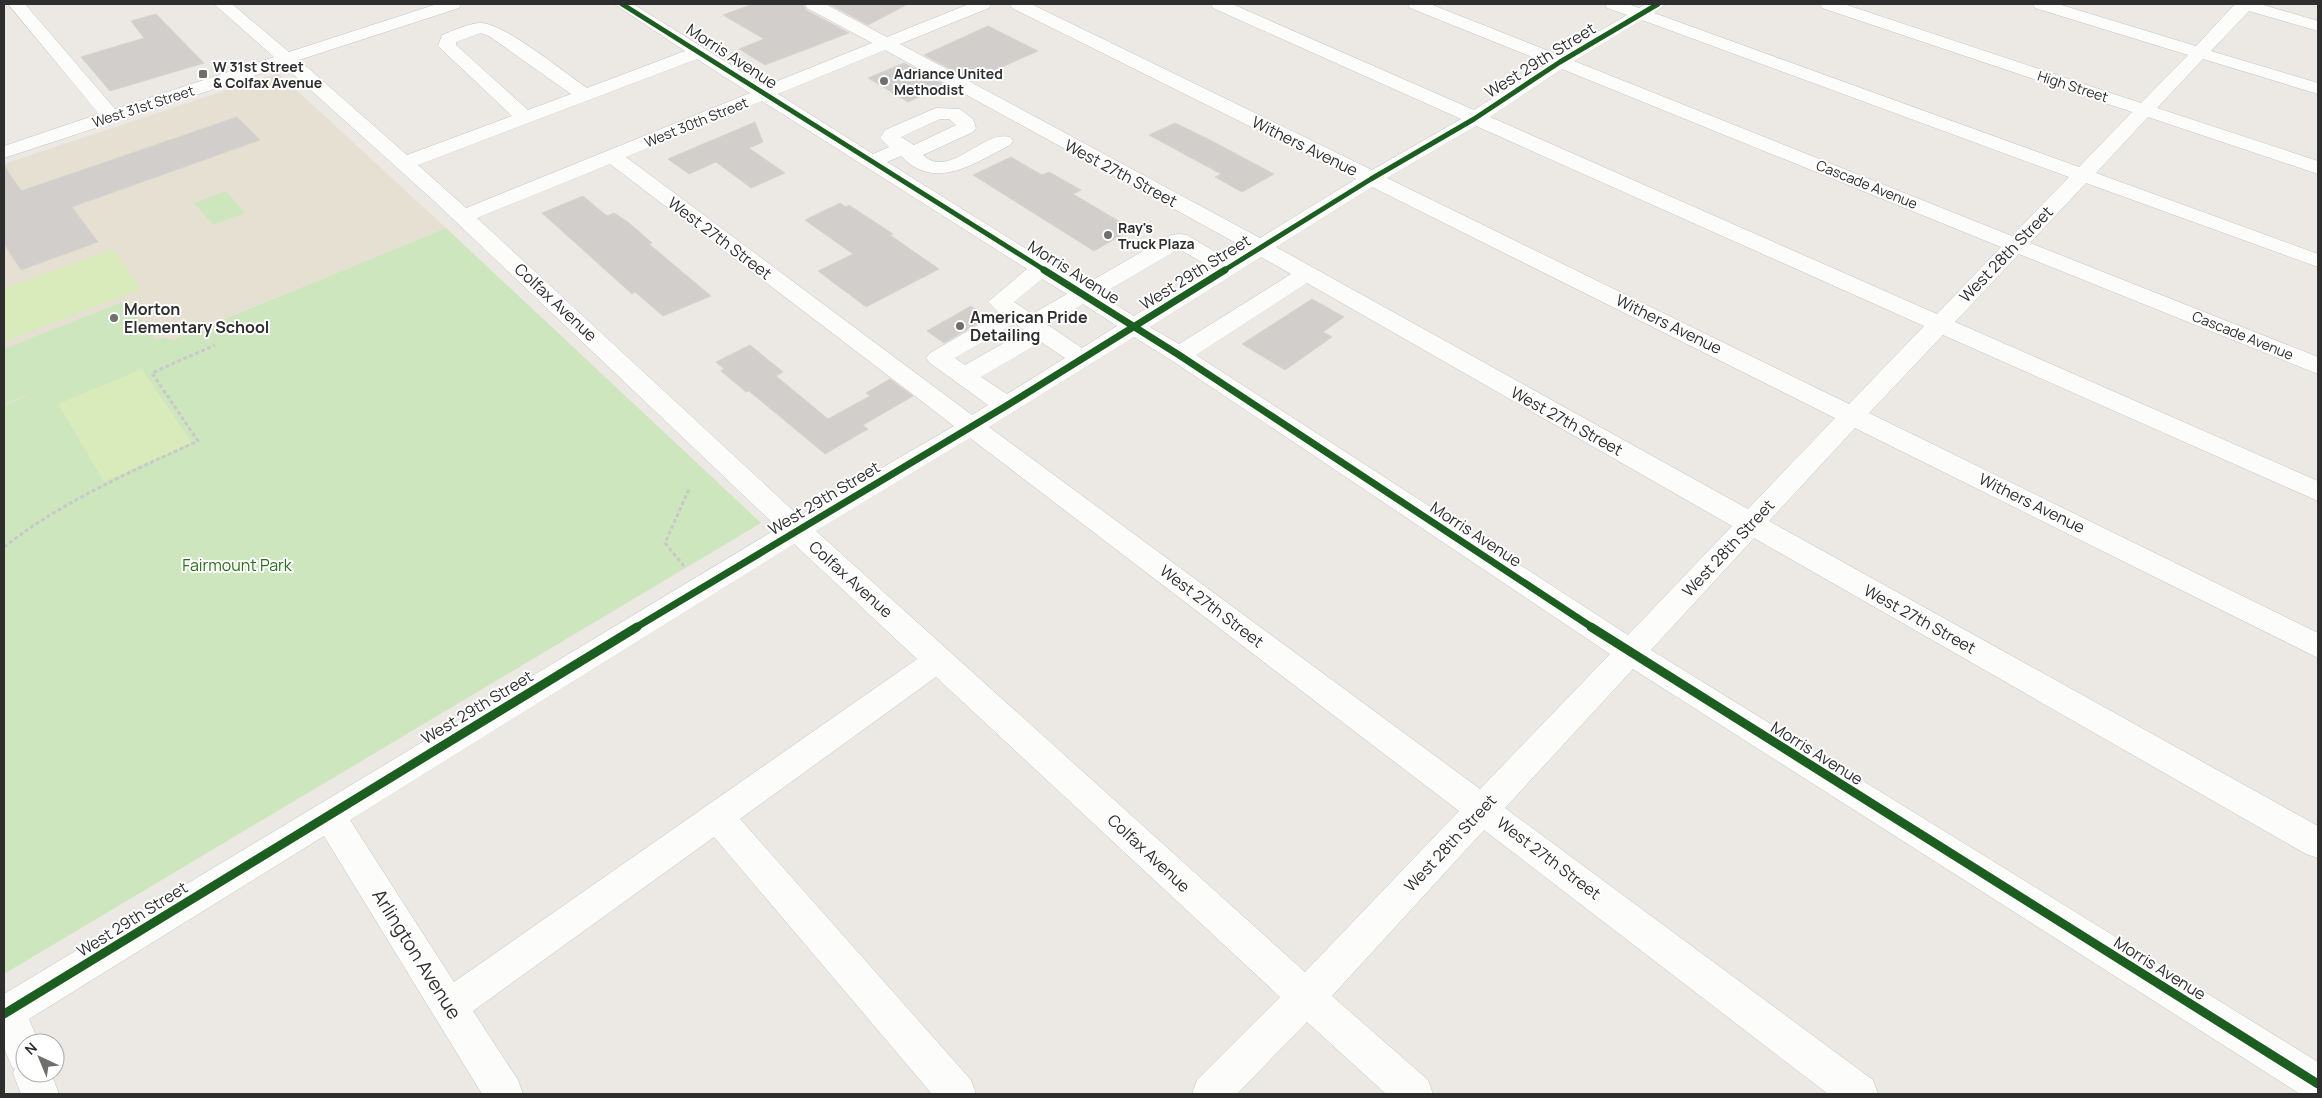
<svg xmlns="http://www.w3.org/2000/svg" width="2322" height="1098" viewBox="0 0 2322 1098" font-family="Manrope,sans-serif">
<style>
.education{fill:#e6e0d3}
.green{fill:#cee6be}
.pitch{fill:#d9eabb}
.building{fill:#d1cecb;stroke:#d7d4d0}
.lines{fill:none;stroke-linecap:round;stroke-linejoin:round}
.minor-casing{stroke:#c5c4c5;stroke-width:1}
.path{stroke:#c9c9c8;stroke-width:3;stroke-dasharray:4 2.5;stroke-linecap:butt}
.minor{fill:#fcfcfb;fill-rule:evenodd}
.cycleway-far2-casing{stroke:#fff;stroke-width:7}
.cycleway-far1-casing{stroke:#fff;stroke-width:10}
.cycleway-casing{stroke:#fff;stroke-width:12}
.cycleway-far2{stroke:#1b5e20;stroke-width:5}
.cycleway-far1{stroke:#1b5e20;stroke-width:7}
.cycleway{stroke:#1b5e20;stroke-width:9}
.poi-dot{fill:#706f6e;stroke:#fff;stroke-width:2}
.labels{text-anchor:middle;dominant-baseline:central;stroke-width:4;stroke-linejoin:round;paint-order:stroke}
.far-poi-label{font-size:14px;font-weight:bold;fill:#2e2e2e;stroke:#fff;text-anchor:start}
.far-street-label{font-size:14px;fill:#2e2e2e;stroke:#fff}
.street-label{font-size:16px;fill:#2e2e2e;stroke:#fff}
.poi-label{font-size:16px;font-weight:bold;fill:#2e2e2e;stroke:#fff;text-anchor:start}
.park-label{font-size:16px;fill:#2c6e1b;stroke:#fff}
.near-street-label{font-size:19px;fill:#2e2e2e;stroke:#fff}
</style>
<rect width="100%" height="100%" fill="#ece8e4"/>
<path class="education" d="M278,73L446,228L4,409V164Z"/>
<path class="green" d="M226,191L245,213L213,225L194,203Z
M446,228L761,523L4,974V406L34,392L4,404V349L127,300L156,340L163,337L173,340Z"/>
<path class="pitch" d="M113,249L141,289L4,342V289Z
M142,369L192,443L104,482L58,404Z"/>
<path class="building" d="M753,4H803L806,10L849,33L765,65L739,49L764,39L723,15Z
M829,4H908L868,25Z
M156,14L204,63L110,91L81,57L144,38L131,21Z
M988,26L1038,51L984,75L978,71L965,77L924,55Z
M904,63L945,85L908,102L868,78Z
M237,117L260,140L72,207L98,242L21,270L4,244V165L21,191Z
M755,122L763,142L749,148L785,173L751,188L716,162L689,174L668,159Z
M1175,123L1210,140L1274,174L1242,192L1215,177L1221,174L1149,135Z
M1011,157L1042,175L1049,172L1081,190L1073,194L1132,229L1094,251L973,175Z
M583,196L607,216L614,213L628,222L652,243L649,244L711,296L663,316L635,292L632,294L542,213Z
M840,203L846,207L849,205L893,234L890,235L939,269L866,307L818,271L853,254L805,220Z
M1312,299L1344,317L1323,332L1332,337L1285,370L1242,344Z
M971,306L987,318L944,343L927,331Z
M750,345L783,372L776,376L828,419L870,396L866,393L890,379L913,396L863,425L868,429L825,454L749,391L746,392L721,371L724,369L716,362Z"/>
<g class="lines">
<g class="minor-casing">
<path id="minor" d="M8,4H25L115,109L274,57L214,4H232L289,52L437,4H461L459,8L299,60L407,155L512,116L438,46L442,35C453,31 467,24 479,23C502,21 565,73 587,88L685,51L614,4H633L765,86L872,43L807,8L805,4H825L887,37L969,4H991L989,8L900,44L1260,238L1356,179L1012,8L1010,4H1031L1372,170L1461,119L1213,8L1211,4H1232L1474,110L1547,63L1410,8L1408,4H1430L1559,55L1627,15L1607,8L1605,4H1628L1639,8L1646,4H1666L1654,13L2079,167L2132,112L1822,8L1820,4H1844L2141,103L2188,55L2035,8L2033,4H2058L2196,46L2235,4H2260L2318,21V31L2249,11L2211,51L2318,83V94L2203,59L2157,108L2318,161V174L2148,117L2096,173L2318,254V267L2086,183L2030,243L2318,357V374L2019,254L1955,322L2318,481V501L1943,335L1869,413L2318,633V658L1855,428L1769,521L2318,826V858L2306,854L1754,538L1651,650L2318,1062V1094H2300L1633,669L1505,808L1873,1080L1878,1094H1828L1484,830L1332,996L1428,1080L1433,1094H1386L1307,1022L1237,1094H1192L1197,1080L1280,997L936,677L740,819L971,1080L976,1094H932L714,837L473,1011L518,1080L523,1094H482L324,836L29,1019L39,1043H25V1073H51L59,1094H21L13,1073L15,1069L12,1067L4,1048V994L778,528L434,201L284,66L4,158V146L99,114ZM1642,20L2069,177L2012,236L1574,61ZM481,33L489,36L571,94L528,110L456,45V42ZM885,50L1245,248L1227,259L1187,235L1179,234L1171,235L1084,285L887,162L901,156C935,192 975,163 1010,145L1013,141L1010,137C982,130 950,180 923,155L973,132L976,128L973,119L960,109L936,108L885,130L880,138L889,147L873,154L778,94ZM697,59L750,93L466,208L418,165ZM1562,69L2001,247L1937,314L1490,117ZM762,101L1027,269L988,302L999,313L930,353L926,358L930,363L988,405L972,415L626,157ZM940,119H949L956,125L914,145L901,137ZM1476,126L1924,326L1849,404L1387,178ZM610,164L915,396L954,426L799,516L477,218ZM1372,187L1835,418L1748,509L1276,247ZM1179,249L1212,268L1134,316L1100,295ZM1261,257L1291,274L1179,344L1150,327ZM1042,279L1067,294L1032,314L1014,302ZM1307,283L1732,526L1628,635L1196,355ZM1083,304L1117,326L1082,348L1048,325ZM1015,323L1025,331L965,365L955,358ZM1134,337L1171,360L1610,654L1480,789L989,427ZM1041,342L1065,358L1007,394L981,377ZM970,438L1459,811L1305,972L816,531ZM794,544L917,659L454,982L350,820Z"/>
</g>
<path class="path" d="M4,547C63,501 130,472 198,441L152,373L215,345
M684,566L665,543L689,489"/>
<use href="#minor" class="minor"/>
<g class="cycleway-far2-casing">
<path id="cycleway-far2" d="M622,4L1046,271
M1223,271L1371,179L1474,119L1560,62L1658,4"/>
</g>
<g class="cycleway-far1-casing">
<path id="cycleway-far1" d="M1044,270L1179,355L1593,628
M635,628L1006,406L1225,270"/>
</g>
<g class="cycleway-casing">
<path id="cycleway" d="M1591,627L2318,1084
M4,1014L637,627"/>
</g>
<use href="#cycleway-far2" class="cycleway-far2"/>
<use href="#cycleway-far1" class="cycleway-far1"/>
<use href="#cycleway" class="cycleway"/>
</g>
<g class="poi-dot">
<rect x="198" y="69" width="10" height="10" rx="2.5"/>
<circle cx="884" cy="81" r="5"/>
<circle cx="1108" cy="235" r="5"/>
<circle cx="114" cy="318" r="5"/>
<circle cx="960" cy="326" r="5"/>
</g>
<g class="labels">
<g class="far-poi-label">
<text x="213" y="66">W 31st Street<tspan x="213" dy="16">&amp; Colfax Avenue</tspan></text>
<text x="894" y="73">Adriance United<tspan x="894" dy="16">Methodist</tspan></text>
<text x="1118" y="227">Ray's<tspan x="1118" dy="16">Truck Plaza</tspan></text>
</g>
<g class="far-street-label">
<text transform="translate(2073 86) rotate(18)">High Street</text>
<text transform="translate(143 106) rotate(-18)">West 31st Street</text>
<text transform="translate(696 122) rotate(-22)">West 30th Street</text>
<text transform="translate(1867 184) rotate(22)">Cascade Avenue</text>
<text transform="translate(2243 335) rotate(22)">Cascade Avenue</text>
</g>
<g class="street-label">
<text transform="translate(732 56) rotate(33)">Morris Avenue</text>
<text transform="translate(1540 60) rotate(-32)">West 29th Street</text>
<text transform="translate(1305 146) rotate(26)">Withers Avenue</text>
<text transform="translate(1121 173) rotate(28)">West 27th Street</text>
<text transform="translate(720 238) rotate(37)">West 27th Street</text>
<text transform="translate(2006 254) rotate(-46)">West 28th Street</text>
<text transform="translate(1074 272) rotate(32)">Morris Avenue</text>
<text transform="translate(1195 272) rotate(-32)">West 29th Street</text>
<text transform="translate(556 302) rotate(43)">Colfax Avenue</text>
<text transform="translate(1669 324) rotate(26)">Withers Avenue</text>
<text transform="translate(1567 421) rotate(29)">West 27th Street</text>
<text transform="translate(824 498) rotate(-31)">West 29th Street</text>
<text transform="translate(2032 503) rotate(26)">Withers Avenue</text>
<text transform="translate(1476 534) rotate(33)">Morris Avenue</text>
<text transform="translate(1728 548) rotate(-47)">West 28th Street</text>
<text transform="translate(851 579) rotate(42)">Colfax Avenue</text>
<text transform="translate(1212 606) rotate(37)">West 27th Street</text>
<text transform="translate(1920 619) rotate(29)">West 27th Street</text>
<text transform="translate(477 707) rotate(-31)">West 29th Street</text>
<text transform="translate(1817 753) rotate(32)">Morris Avenue</text>
<text transform="translate(1450 843) rotate(-47)">West 28th Street</text>
<text transform="translate(1149 853) rotate(43)">Colfax Avenue</text>
<text transform="translate(1549 858) rotate(37)">West 27th Street</text>
<text transform="translate(132 919) rotate(-32)">West 29th Street</text>
<text transform="translate(2160 968) rotate(32)">Morris Avenue</text>
</g>
<g class="poi-label">
<text x="124" y="309">Morton<tspan x="124" dy="18">Elementary School</tspan></text>
<text x="970" y="317">American Pride<tspan x="970" dy="18">Detailing</tspan></text>
</g>
<g class="park-label">
<text x="237" y="565">Fairmount Park</text>
</g>
<g class="near-street-label">
<text transform="translate(417 954) rotate(58)">Arlington Avenue</text>
</g>
</g>
<rect width="2322" height="1098" fill="none" stroke="#2e2e2e" stroke-width="10"/>
<g transform="translate(40 1058) rotate(316)"><circle r="24" fill="#ffffff" stroke="#ababab"/>
<path d="M0-4L9 19L0 12L-9 19Z" fill="#706f6e"/>
<text y="-8" font-size="14" font-weight="bold" text-anchor="middle" fill="#2e2e2e">N</text>
</g>
</svg>
